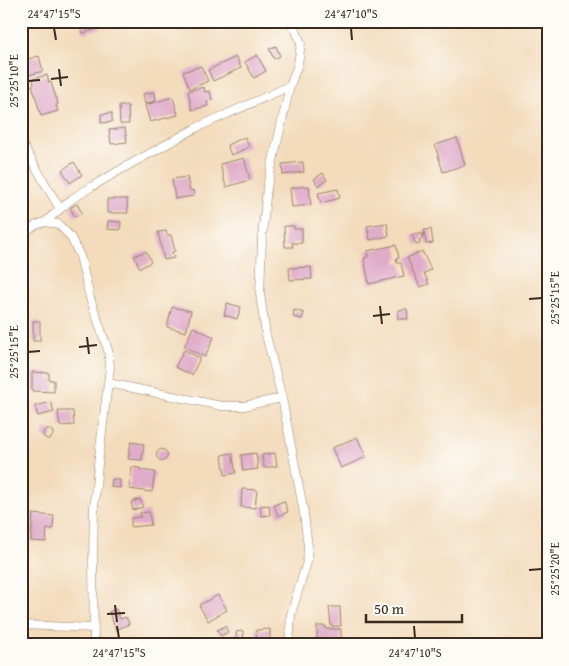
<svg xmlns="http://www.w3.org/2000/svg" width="569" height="666" viewBox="0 0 569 666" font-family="'Gentium Book Plus',serif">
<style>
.building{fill:#e0acc9}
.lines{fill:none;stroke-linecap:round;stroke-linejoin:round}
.lane-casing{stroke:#97826c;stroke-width:9}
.lane{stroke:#fff;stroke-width:8}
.ticks{fill:none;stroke:#3b2a1e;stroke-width:2}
.neatline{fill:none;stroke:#3b2a1e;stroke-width:2}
.ticks-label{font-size:12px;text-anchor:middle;fill:#3b2a1e}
</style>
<rect width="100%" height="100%" fill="#fdfcf7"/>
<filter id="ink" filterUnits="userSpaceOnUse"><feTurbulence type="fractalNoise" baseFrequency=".02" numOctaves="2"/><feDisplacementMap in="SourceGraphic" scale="10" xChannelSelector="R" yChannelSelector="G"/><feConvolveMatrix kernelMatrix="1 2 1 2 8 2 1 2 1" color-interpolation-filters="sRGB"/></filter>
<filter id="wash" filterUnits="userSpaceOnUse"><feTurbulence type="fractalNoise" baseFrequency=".0096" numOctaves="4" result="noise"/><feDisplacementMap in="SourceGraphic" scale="20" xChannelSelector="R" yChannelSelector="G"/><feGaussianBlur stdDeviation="1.12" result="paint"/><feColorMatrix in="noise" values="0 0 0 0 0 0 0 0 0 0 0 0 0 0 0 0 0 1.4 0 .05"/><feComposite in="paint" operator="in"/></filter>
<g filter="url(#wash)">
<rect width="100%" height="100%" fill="#f3dbbb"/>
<g id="blocks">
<path class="building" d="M87,21H99L101,28L83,33L80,23Z
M276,46L280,56L274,59L269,49Z
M257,55L266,71L254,78L245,62Z
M39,56L43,71L29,75L24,60Z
M236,57L241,68L213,81L208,70Z
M201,66L208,81L190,89L183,72Z
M47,75L49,83L51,82L58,104L56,105L58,111L41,116L32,85H34L33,79Z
M204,87L205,92L210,91L212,100L207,101L208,106L192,110L188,91Z
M155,92L156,101L145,104L143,94Z
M173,97L178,115L150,122L145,105Z
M119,106H128L129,124H120Z
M112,113V122L101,123V114Z
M125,128L127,142L111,144L109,130Z
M245,137L249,147L231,155L227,145Z
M457,138L465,165L443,172L435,145Z
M244,158L250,180L226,187L220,164Z
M74,162L82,175L70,183L62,170Z
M303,162L304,172L283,175L282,164Z
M323,173L327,180L318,186L314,179Z
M187,177L190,191L193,190L194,196L175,199L172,179Z
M309,186L311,205L292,207L290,188Z
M338,189L340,198L321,203L318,193Z
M107,199H127L128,213H107Z
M77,204L82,213L75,217L70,208Z
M108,221L121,222L120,230L107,229Z
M387,223L389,236L370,240L367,226Z
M284,226H294V229H302V243H292L293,247H285Z
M431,229L433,243L426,244L424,230Z
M166,231L167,235H171L175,251L172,252L174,258L164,260L158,232Z
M416,233L417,235L422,233L423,239L419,240L420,244L416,245L412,235Z
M396,245L399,258H396L397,263H401L404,276L369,284L364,258L368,257L367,251Z
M146,251L151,262L140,268L134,256Z
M422,251L431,270L424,273L429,284L420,287L407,258Z
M311,267L312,279L290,280L289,268Z
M227,303L241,307L237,319L224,315Z
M172,307L191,311L186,332L167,327Z
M407,309L408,319H398V310Z
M294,310L304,313L302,319L293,317Z
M33,321H40V341H33Z
M193,327L214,337L205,357L184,347Z
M184,350L200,358L192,375L175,367Z
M32,372L49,373V380H54V392L32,391Z
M51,402L54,412L38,416L35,406Z
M58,411H73L74,425L60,426Z
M43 434a5 5 0 1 1 10 0a5 5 0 1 1-10 0Z
M357,437L366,457L341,468L332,448Z
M131,442L144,444L142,460L128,459Z
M156.5 455a5.5 5.5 0 1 1 11 0a5.5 5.5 0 1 1-11 0Z
M232,453L236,473L225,475L222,455Z
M256,453L258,469L243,471L241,455Z
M275,453L277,466L264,468L262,455Z
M132,467L140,468V470L155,472L152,492L129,489Z
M112,479L120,480V488L111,487Z
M242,489L257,490L255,508L241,507Z
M140,499L143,507L133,510L131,502Z
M284,501L288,512L278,516L274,505Z
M269,505L270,515L261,516L260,506Z
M149,512L151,525L131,527V518L141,517L140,513Z
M33,514L54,516L53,529H47L46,542L31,541Z
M218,595L227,610L208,621L199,605Z
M329,607H340L341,626H331Z
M116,609L120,619L126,617L129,624L116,630L109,612Z
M225,626L228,632L221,636L217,630Z
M317,626H326V629H341V645H317Z
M270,629V641L257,642L256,630Z
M243,631L244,641L237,642L236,632Z"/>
</g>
</g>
<g filter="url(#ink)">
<use href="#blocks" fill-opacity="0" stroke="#97826c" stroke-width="1"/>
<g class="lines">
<g class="lane-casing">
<path id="lane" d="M288,21L296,31L301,43L298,64L290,86L267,187L262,238L260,294L266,335L282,398L304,513L308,547L307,562L291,614L289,645
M21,142L60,209
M45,222L58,224L70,236L80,256L90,298L108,350L110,367L98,464L94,507L93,562L94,645
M21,235L36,225L45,222L72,199L91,187L127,166L198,127L290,86
M108,383L222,406H244L282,398
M21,625L94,628"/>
</g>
<use href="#lane" class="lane"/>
</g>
</g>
<path class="ticks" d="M54,28L56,40M351,28L352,40M59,69L61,86M51,79L68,77M28,81L40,80M529,299L542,298M380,306L382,324M373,316L390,314M87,337L89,354M79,347L97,345M28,352L40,351M529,570L542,569M115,605L117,622M107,614L125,613M117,626L119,638M414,626L415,638"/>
<rect width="569" height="666" fill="none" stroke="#fdfcf7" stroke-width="55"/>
<path d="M366 614v8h96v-8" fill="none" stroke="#3b2a1e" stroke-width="2.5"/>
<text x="374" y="614" font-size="15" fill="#3b2a1e" stroke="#fdfcf7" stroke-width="4" paint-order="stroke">50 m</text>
<rect x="28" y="28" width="514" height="610" class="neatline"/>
<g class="ticks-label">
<text x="54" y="18">24°47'15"S</text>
<text x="351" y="18">24°47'10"S</text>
<text transform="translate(14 81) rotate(-90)" y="4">25°25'10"E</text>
<text transform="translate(555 298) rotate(-90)" y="4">25°25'15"E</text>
<text transform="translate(14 352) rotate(-90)" y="4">25°25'15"E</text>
<text transform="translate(555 569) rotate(-90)" y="4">25°25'20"E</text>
<text x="119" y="657">24°47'15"S</text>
<text x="415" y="657">24°47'10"S</text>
</g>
</svg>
